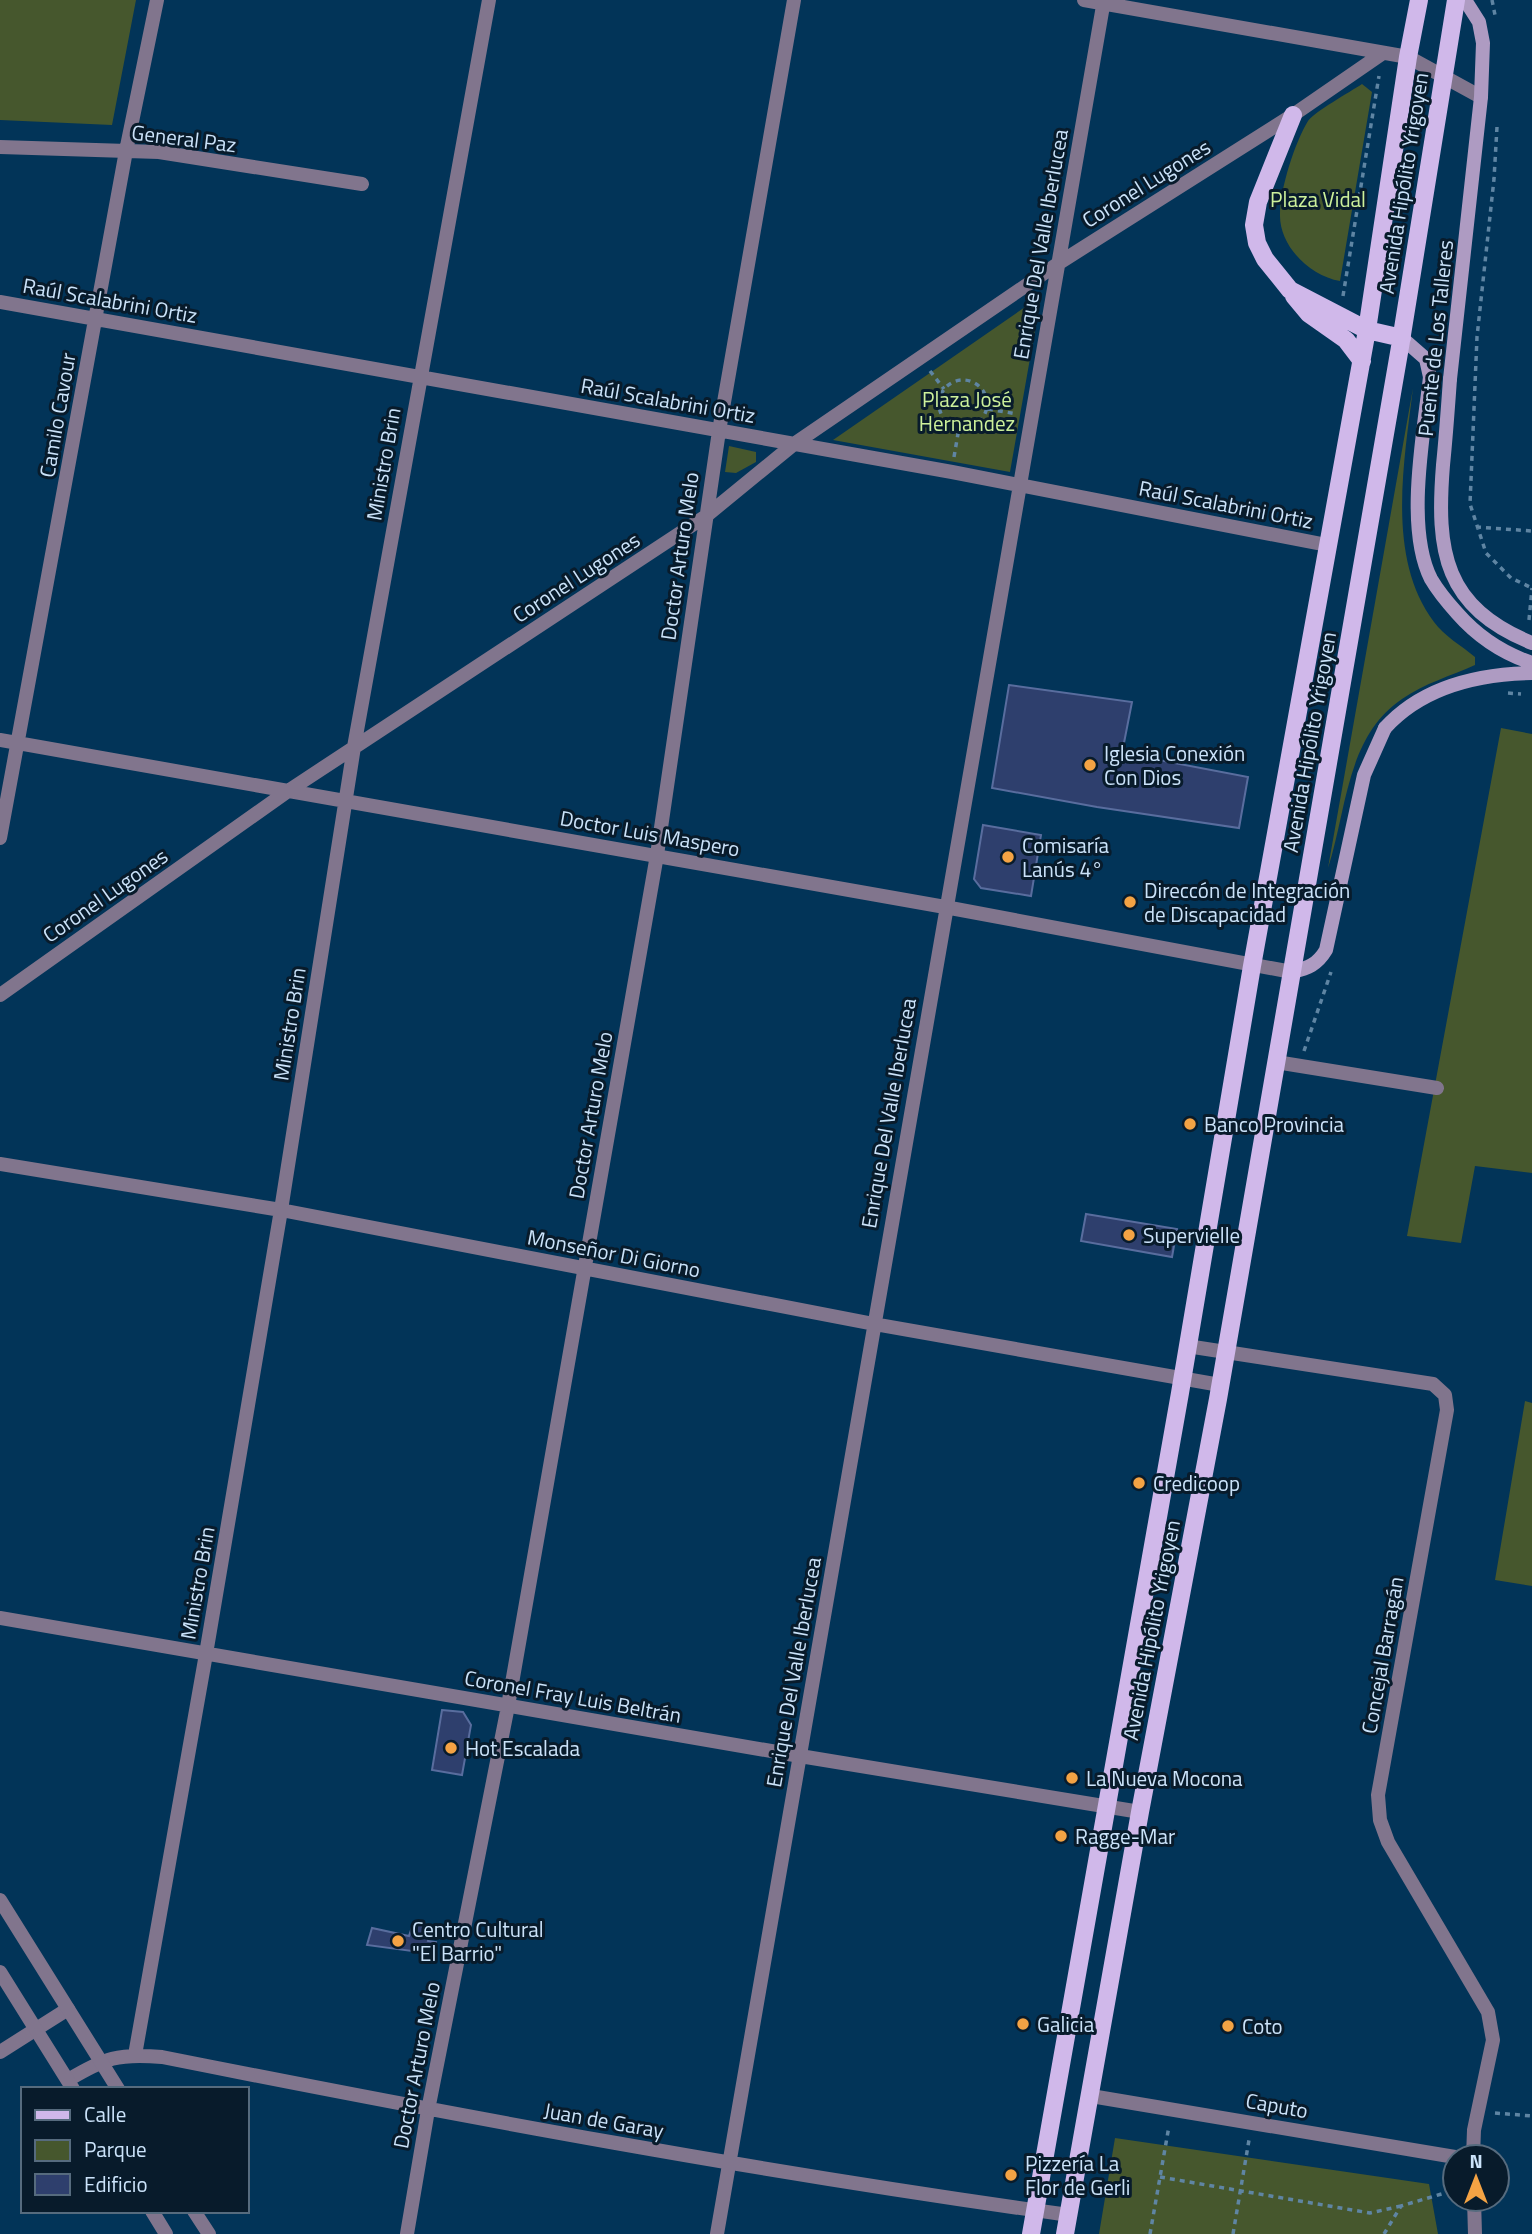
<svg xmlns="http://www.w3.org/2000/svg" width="1532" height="2234" viewBox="0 0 1532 2234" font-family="'Titillium Web',sans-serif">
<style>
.green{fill:#46572d}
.building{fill:#2e3f6d;stroke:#596d9e;stroke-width:2}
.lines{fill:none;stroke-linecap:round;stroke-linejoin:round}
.path{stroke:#5f85a3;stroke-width:3.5;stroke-dasharray:5 5;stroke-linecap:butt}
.minor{stroke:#81758d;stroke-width:14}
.tertiary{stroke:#81758d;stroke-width:14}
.secondary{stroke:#ae9bc2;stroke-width:14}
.primary{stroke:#d0b8ea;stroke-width:18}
.secondary-bridge{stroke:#ae9bc2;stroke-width:14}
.poi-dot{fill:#f4a344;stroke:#081b2b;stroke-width:2.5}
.labels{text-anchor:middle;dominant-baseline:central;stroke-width:6;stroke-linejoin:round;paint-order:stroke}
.street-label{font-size:21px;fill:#cbe3fa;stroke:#081b2b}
.park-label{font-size:21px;fill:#cdf19b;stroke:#081b2b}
.poi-label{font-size:21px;fill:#cbe3fa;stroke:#081b2b;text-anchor:start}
</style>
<rect width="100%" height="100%" fill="#023458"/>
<path class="green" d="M0,0H136L112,125L0,120Z
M1362,84L1372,92L1340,281C1310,276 1279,246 1280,214C1280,189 1295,142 1308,121C1314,112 1350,92 1362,84Z
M1041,296L1010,472L833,440Z
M1413,388C1404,462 1386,558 1434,622C1444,636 1462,646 1475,657V665C1451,676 1425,683 1402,699C1346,737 1347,810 1328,868Z
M729,446L756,452V462L736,473L725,472Z
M1501,728L1532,734V1173L1475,1166L1461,1243L1407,1236Z
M1525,1401L1532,1403V1586L1495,1580Z
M1115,2138L1429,2184L1438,2234H1099Z"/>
<path class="building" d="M1009,685L1132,702L1122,753L1248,777L1239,828L1097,807L992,788Z
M983,825L1041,835L1031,896L981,888L974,879Z
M1086,1214L1177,1229L1172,1257L1081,1241Z
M442,1710L463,1712L471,1725L462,1775L432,1770Z
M413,1924L431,1928L428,1941L436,1942L434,1954L367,1945L372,1928L409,1936Z"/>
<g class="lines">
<path class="path" d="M1492,0L1495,15
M1497,127L1494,179L1477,337L1470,504L1486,553L1511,578L1532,588
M1343,296L1379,76
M930,371L944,389
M939 404a24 24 0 1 1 48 0a24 24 0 1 1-48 0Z
M988,409L1017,414
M954,457L959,428
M1476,527L1532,531
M1529,620L1532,588
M1508,693L1521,694
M1304,1051L1331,972
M1495,2113L1532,2116
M1160,2177L1370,2213L1401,2206
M1150,2234L1169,2126
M1233,2234L1249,2140
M1384,2234L1401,2206L1455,2190"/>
<path class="minor" d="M1084,0L1408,57L1481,97
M0,147L159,152L362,184
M0,302L952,472L1327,545
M0,740L945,907L1292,972
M0,838L126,151L157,0
M0,995L288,791L706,516L794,444L1059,263L1293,115L1383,53
M1276,1062L1437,1088
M0,1164L281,1210L874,1324L1220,1385
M1187,1346L1433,1384L1445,1395L1447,1410L1378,1795L1380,1820L1388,1842L1488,2012L1493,2040L1474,2130L1473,2157
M0,1618L800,1756L1140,1812
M0,2052L68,2009
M135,2055L206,1654L281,1210L354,747L489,0
M68,2080C105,2058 118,2053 162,2057C463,2117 765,2173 1069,2215
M1091,2096L1455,2157
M1474,2199L1475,2234
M407,2234L428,2110L508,1706L657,855L719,431L794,0
M717,2234L1104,0"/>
<path class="tertiary" d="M0,1900L118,2089
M0,1972L73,2089
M152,2211L166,2234
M194,2211L209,2234"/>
<path class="secondary" d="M1402,338L1426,359L1430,377
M1450,379L1481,97L1483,43L1479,22L1465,0
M1292,972C1308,968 1317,965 1326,950L1364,775L1385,728"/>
<path class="primary" d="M1293,115L1258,202L1254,225L1257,243L1265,259L1290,290L1367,330L1402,338
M1294,296L1309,314L1346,340L1362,361
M1031,2234L1180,1393L1252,966L1367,330L1408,57L1419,0
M1065,2234L1140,1812L1218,1399L1400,347L1456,0"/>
<path class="secondary-bridge" d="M1430,377C1424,432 1405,528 1431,579C1438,591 1448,603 1457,613C1478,637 1502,653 1532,663
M1450,379C1448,407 1446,436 1443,465C1436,552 1444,607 1532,643
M1385,728C1422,687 1478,674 1532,673"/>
</g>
<g class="poi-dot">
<circle cx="1090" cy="765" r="7"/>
<circle cx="1008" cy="857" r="7"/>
<circle cx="1130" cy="902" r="7"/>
<circle cx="1190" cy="1124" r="7"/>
<circle cx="1129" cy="1235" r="7"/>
<circle cx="1139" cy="1483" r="7"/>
<circle cx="451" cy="1748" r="7"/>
<circle cx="1072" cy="1778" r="7"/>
<circle cx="1061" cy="1836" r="7"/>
<circle cx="398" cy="1941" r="7"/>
<circle cx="1023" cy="2024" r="7"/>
<circle cx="1228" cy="2026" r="7"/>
<circle cx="1011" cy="2175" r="7"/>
</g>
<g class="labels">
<g class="street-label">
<text transform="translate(184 138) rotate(7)">General Paz</text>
<text transform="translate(1146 183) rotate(-32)">Coronel Lugones</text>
<text transform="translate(1403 183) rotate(-81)">Avenida Hipólito Yrigoyen</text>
<text transform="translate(1040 244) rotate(-80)">Enrique Del Valle Iberlucea</text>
<text transform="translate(110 300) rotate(10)">Raúl Scalabrini Ortiz</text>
<text transform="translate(1435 338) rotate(-84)">Puente de Los Talleres</text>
<text transform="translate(668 400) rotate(10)">Raúl Scalabrini Ortiz</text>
<text transform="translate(57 415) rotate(-80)">Camilo Cavour</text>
<text transform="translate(383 464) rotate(-80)">Ministro Brin</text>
<text transform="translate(1226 504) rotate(11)">Raúl Scalabrini Ortiz</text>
<text transform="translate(679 556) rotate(-82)">Doctor Arturo Melo</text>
<text transform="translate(576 577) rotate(-33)">Coronel Lugones</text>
<text transform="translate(1309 742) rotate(-80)">Avenida Hipólito Yrigoyen</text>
<text transform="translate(650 833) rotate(10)">Doctor Luis Maspero</text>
<text transform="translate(105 895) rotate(-35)">Coronel Lugones</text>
<text transform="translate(289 1024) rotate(-81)">Ministro Brin</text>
<text transform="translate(888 1113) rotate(-80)">Enrique Del Valle Iberlucea</text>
<text transform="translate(590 1115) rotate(-80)">Doctor Arturo Melo</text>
<text transform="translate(614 1253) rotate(11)">Monseñor Di Giorno</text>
<text transform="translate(197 1583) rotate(-80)">Ministro Brin</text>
<text transform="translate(1151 1630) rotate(-79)">Avenida Hipólito Yrigoyen</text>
<text transform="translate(1382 1655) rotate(-80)">Concejal Barragán</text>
<text transform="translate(793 1672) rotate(-80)">Enrique Del Valle Iberlucea</text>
<text transform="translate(573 1696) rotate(10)">Coronel Fray Luis Beltrán</text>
<text transform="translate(416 2065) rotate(-79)">Doctor Arturo Melo</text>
<text transform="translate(1277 2105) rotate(10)">Caputo</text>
<text transform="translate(604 2120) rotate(10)">Juan de Garay</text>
</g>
<g class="park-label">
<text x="1318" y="199">Plaza Vidal</text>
<text x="967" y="399">Plaza José<tspan x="967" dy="24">Hernandez</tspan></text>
</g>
<g class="poi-label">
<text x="1104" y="753">Iglesia Conexión<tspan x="1104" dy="24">Con Dios</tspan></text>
<text x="1022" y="845">Comisaría<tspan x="1022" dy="24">Lanús 4°</tspan></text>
<text x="1144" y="890">Direccón de Integración<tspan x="1144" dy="24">de Discapacidad</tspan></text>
<text x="1204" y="1124">Banco Provincia</text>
<text x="1143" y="1235">Supervielle</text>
<text x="1153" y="1483">Credicoop</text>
<text x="465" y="1748">Hot Escalada</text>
<text x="1086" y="1778">La Nueva Mocona</text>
<text x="1075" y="1836">Ragge-Mar</text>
<text x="412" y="1929">Centro Cultural<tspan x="412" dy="24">"El Barrio"</tspan></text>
<text x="1037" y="2024">Galicia</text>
<text x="1242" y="2026">Coto</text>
<text x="1025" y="2163">Pizzería La<tspan x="1025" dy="24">Flor de Gerli</tspan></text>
</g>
</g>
<rect x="21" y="2087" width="228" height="126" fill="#081b2b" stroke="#566b7e" stroke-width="2"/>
<rect x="35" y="2110" width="35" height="10" fill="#d0b8ea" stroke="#566b7e" stroke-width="2"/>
<text x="84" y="2122" font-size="21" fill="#cbe3fa">Calle</text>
<rect x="35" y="2140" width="35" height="21" fill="#46572d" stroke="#566b7e" stroke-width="2"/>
<text x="84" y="2157" font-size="21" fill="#cbe3fa">Parque</text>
<rect x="35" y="2174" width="35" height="21" fill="#2e3f6d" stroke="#566b7e" stroke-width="2"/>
<text x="84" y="2192" font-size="21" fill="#cbe3fa">Edificio</text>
<g transform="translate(1476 2178)"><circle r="33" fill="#081b2b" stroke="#566b7e" stroke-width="2"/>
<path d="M0-5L12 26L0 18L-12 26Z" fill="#f4a344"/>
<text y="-10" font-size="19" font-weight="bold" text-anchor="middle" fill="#cbe3fa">N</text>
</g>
</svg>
